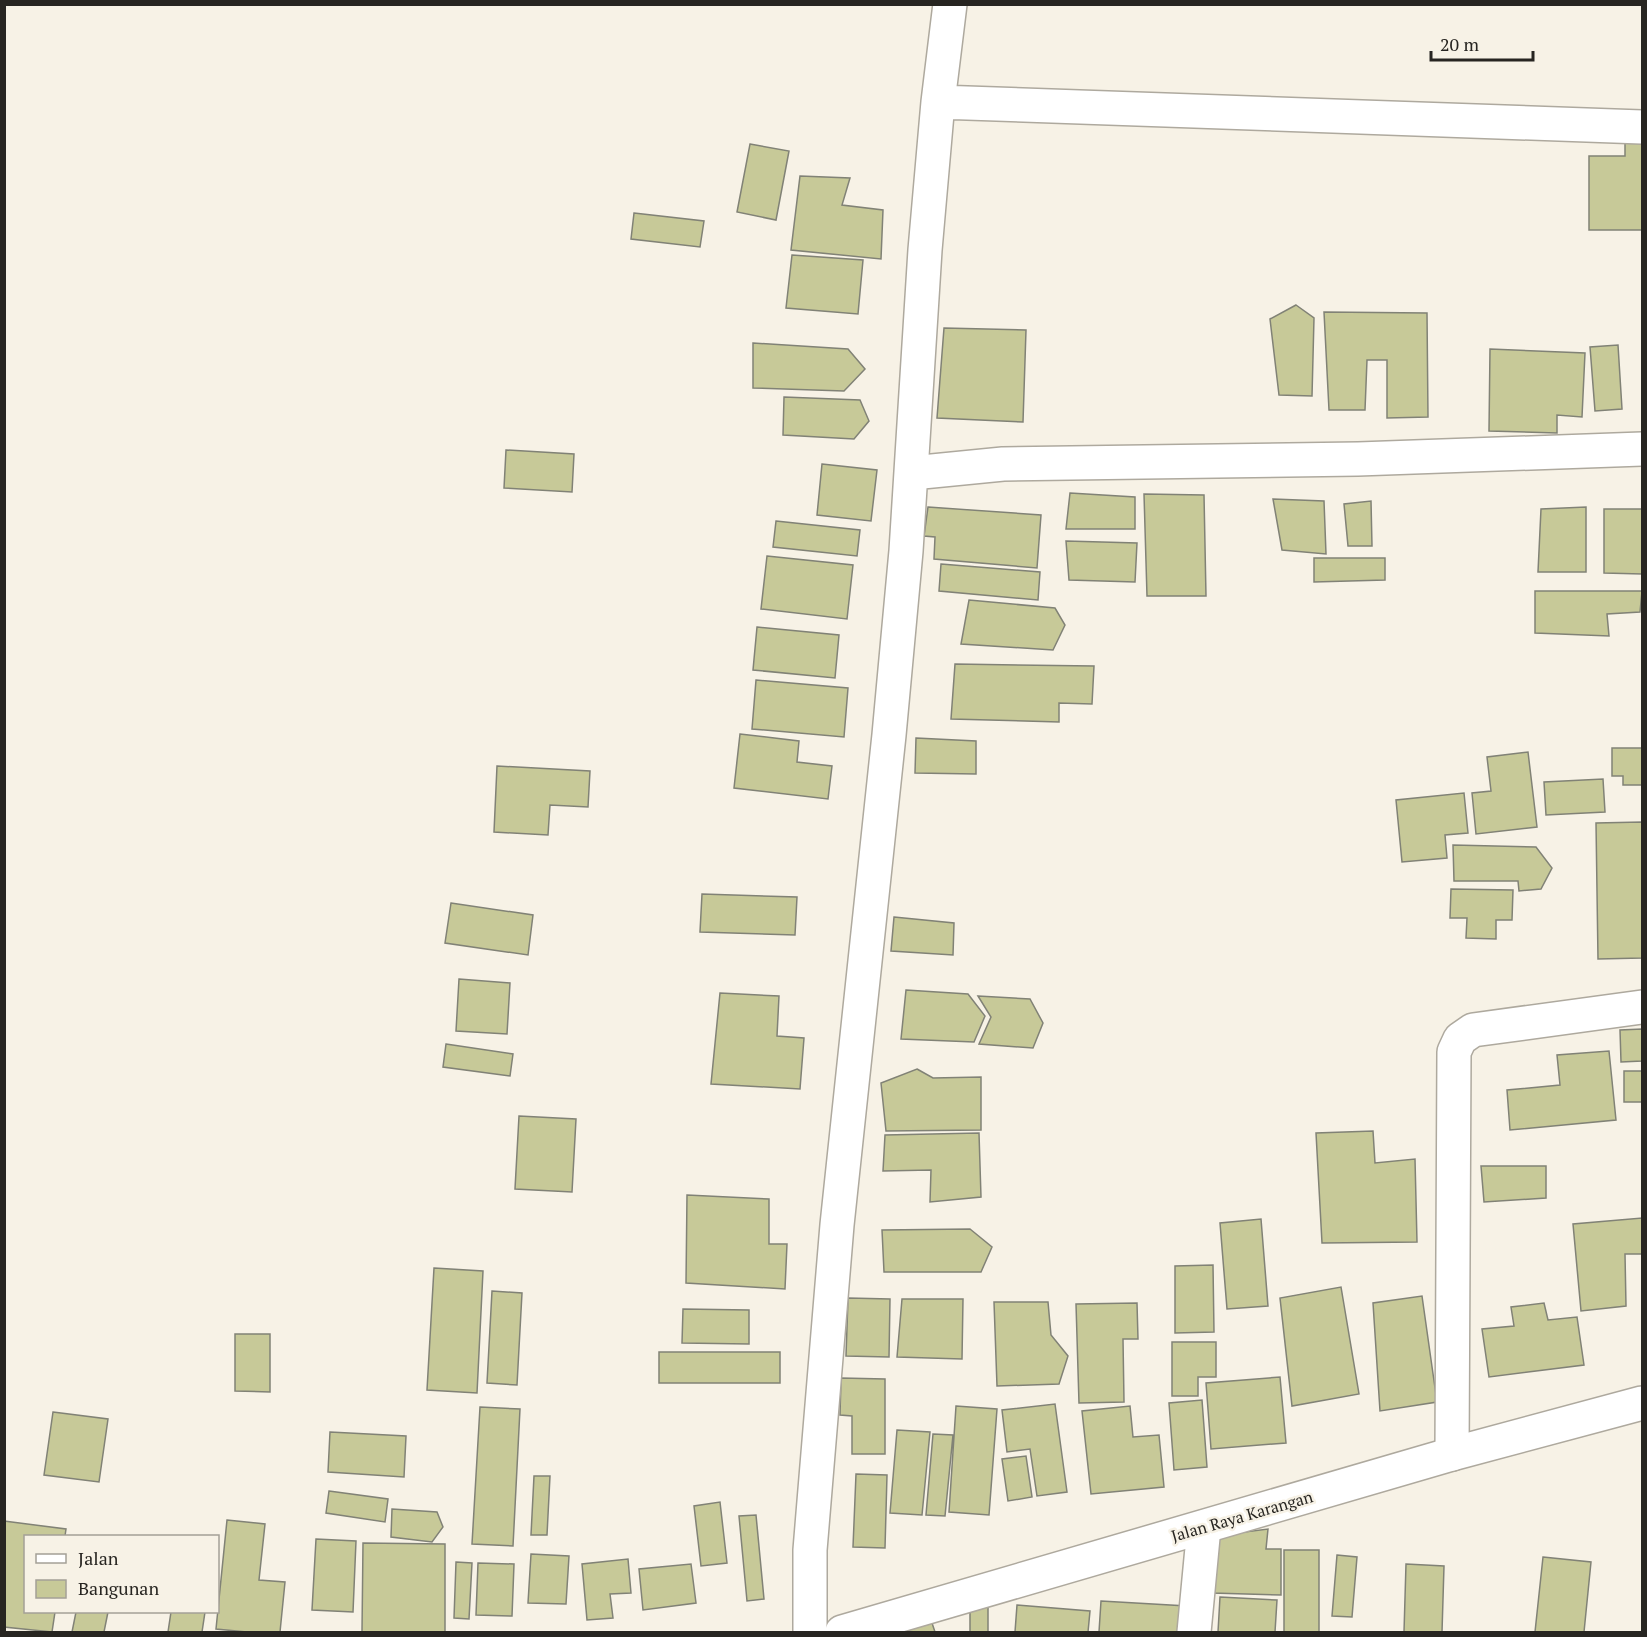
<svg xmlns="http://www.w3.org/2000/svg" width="1647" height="1637" viewBox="0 0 1647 1637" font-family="'PT Serif',serif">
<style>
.building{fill:#c7c998;stroke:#818276;stroke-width:1.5}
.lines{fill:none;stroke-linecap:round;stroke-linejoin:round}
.minor-casing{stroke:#aea99e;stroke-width:36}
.highway-casing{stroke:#aea99e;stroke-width:36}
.minor{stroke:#fff;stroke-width:33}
.highway{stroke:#fff;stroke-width:33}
.labels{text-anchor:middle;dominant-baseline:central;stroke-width:5;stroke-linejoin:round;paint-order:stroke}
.street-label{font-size:16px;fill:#272521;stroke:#f7f2e6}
</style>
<rect width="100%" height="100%" fill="#f7f2e6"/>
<path class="building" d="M1625,138H1642V230H1589V156H1625Z
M750,144L789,151L776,220L737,212Z
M800,176L850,178L842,205L883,210L881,259L791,250Z
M634,213L704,221L700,247L631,239Z
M792,255L863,260L858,314L786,308Z
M1296,305L1314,318L1312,396L1279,395L1270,319Z
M1324,312L1427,313L1428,417L1387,418V360H1367L1365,410H1329Z
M944,328L1026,330L1023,422L937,418Z
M753,343L848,349L865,369L844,391L753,388Z
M1618,345L1622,409L1595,411L1590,347Z
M1490,349L1585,353L1582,417L1557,415V433L1489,431Z
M784,397L860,400L869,421L854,439L783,435Z
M506,450L574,454L572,492L504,488Z
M822,464L877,470L871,521L817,515Z
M1070,493L1135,497V529H1066Z
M1144,494L1204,495L1206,596H1147Z
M1273,499L1324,501L1326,554L1282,550Z
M1371,501L1372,546H1348L1344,504Z
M928,507L1041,515L1037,568L934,559L935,537L924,536Z
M1586,507V572H1538L1541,509Z
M1604,509H1642V574L1604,573Z
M776,521L860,530L857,556L773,547Z
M1066,541L1137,543L1135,582L1069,580Z
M767,556L853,565L847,619L761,609Z
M1314,558H1385V580L1314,582Z
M941,564L1040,572L1038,600L939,591Z
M1535,591H1642L1640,612L1607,614L1609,636L1535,633Z
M969,600L1055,608L1065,625L1053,650L961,644Z
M757,627L839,635L835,678L753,670Z
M955,664L1094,666L1092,704L1059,703V722L951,719Z
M756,680L848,688L844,737L752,729Z
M740,734L799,741L797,762L832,766L828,799L734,788Z
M916,738L976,741V774L915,773Z
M1612,748H1642V785H1623V776H1612Z
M1528,752L1537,827L1476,834L1472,793L1491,791L1487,757Z
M497,766L590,771L588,807L550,805L548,835L494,832Z
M1603,779L1605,812L1546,815L1544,782Z
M1464,793L1468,833L1445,835L1447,858L1402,862L1396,800Z
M1642,822V958L1598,959L1596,823Z
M1453,845L1536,847L1552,868L1541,889L1519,891L1518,881H1454Z
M1451,889L1513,890L1512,920H1496V939L1466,938L1467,918H1450Z
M702,894L797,897L795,935L700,932Z
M451,903L533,915L528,955L445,943Z
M894,917L954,923L953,955L891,951Z
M459,979L510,983L507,1034L456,1031Z
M906,990L968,994L985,1016L974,1042L901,1039Z
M720,993L779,996L777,1036L804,1038L800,1089L711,1084Z
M978,996L1030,999L1043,1023L1033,1048L979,1044L991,1017Z
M1642,1029V1061L1621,1062L1620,1030Z
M446,1044L513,1054L510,1076L443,1067Z
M1609,1051L1616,1120L1510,1130L1507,1090L1560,1085L1557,1055Z
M917,1069L933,1078L981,1077V1130L886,1131L881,1083Z
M1624,1071H1642V1102H1624Z
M519,1116L576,1119L572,1192L515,1189Z
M1373,1131L1375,1163L1415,1159L1417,1242L1322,1243L1316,1133Z
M979,1133L981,1197L930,1202L931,1170L883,1171L885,1135Z
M1481,1166H1546V1198L1484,1202Z
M687,1195L769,1199V1244H787L785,1289L686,1283Z
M1642,1218V1254H1625L1626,1306L1581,1311L1573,1224Z
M1261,1219L1268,1306L1227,1309L1220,1223Z
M970,1229L992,1247L981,1272H884L882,1230Z
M1213,1265L1214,1332L1175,1333V1266Z
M434,1268L483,1271L477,1393L427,1390Z
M1341,1287L1359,1394L1292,1406L1280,1298Z
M492,1291L522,1293L517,1385L487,1383Z
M1422,1296L1437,1402L1380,1411L1373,1303Z
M848,1298L890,1299L889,1357L846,1356Z
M902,1299H963L962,1359L897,1357Z
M994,1302H1048L1051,1335L1068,1356L1059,1384L997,1386Z
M1137,1303L1138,1339H1123L1124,1402L1079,1403L1076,1304Z
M1544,1303L1548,1320L1577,1317L1584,1365L1489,1377L1482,1329L1514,1326L1511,1307Z
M683,1309L749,1310V1344L682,1343Z
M235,1334H270V1392L235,1391Z
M1172,1342H1216V1377H1198V1396H1172Z
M659,1352H780V1383H659Z
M1280,1377L1286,1443L1211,1449L1206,1383Z
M841,1378L885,1379V1454H852V1416L840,1415Z
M1202,1400L1207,1467L1174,1470L1169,1403Z
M1055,1404L1067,1492L1037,1496L1030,1449L1007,1452L1002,1410Z
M956,1406L997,1409L989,1515L949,1512Z
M1130,1406L1133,1437L1159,1435L1164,1487L1091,1494L1082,1411Z
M480,1407L520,1409L513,1546L472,1544Z
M53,1412L108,1419L99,1482L44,1475Z
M897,1430L930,1432L922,1515L890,1513Z
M330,1432L406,1436L404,1477L328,1472Z
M933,1434L953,1435L945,1516L926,1515Z
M1026,1456L1032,1497L1008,1501L1002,1459Z
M856,1474L887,1475L885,1548L853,1547Z
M534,1476H550L547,1535H531Z
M329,1491L388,1499L385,1522L326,1513Z
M720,1502L727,1563L701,1566L694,1506Z
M392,1509L437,1512L443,1527L432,1542L391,1537Z
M756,1515L764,1599L747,1601L739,1516Z
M227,1520L265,1524L259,1580L285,1582L280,1632H247L216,1629Z
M4,1521L66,1529L65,1536H26V1612H55L52,1632L4,1627Z
M1268,1529L1266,1549H1281V1595L1212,1593L1213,1536Z
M316,1539L356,1541L353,1612L312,1610Z
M363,1543L445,1544V1632H362Z
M1284,1550H1319V1632H1284Z
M531,1554L569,1556L566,1604L528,1603Z
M1337,1555L1357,1557L1352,1617L1332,1616Z
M1543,1557L1591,1562L1584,1632H1535Z
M628,1559L631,1593L610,1594L613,1618L587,1620L582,1564Z
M456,1562L472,1563L469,1619L454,1618Z
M478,1563L514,1564L512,1616L476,1615Z
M691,1564L696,1603L643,1610L639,1569Z
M1406,1564L1444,1566L1442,1632H1404Z
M1220,1597L1277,1600L1275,1632H1218Z
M1101,1601L1187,1606L1185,1632H1099Z
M970,1603H988V1632H970Z
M1017,1605L1090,1611L1088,1632H1015Z
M76,1612H108L104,1632H72Z
M171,1612H205L202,1632H168Z
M930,1617L935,1632H910L907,1625Z"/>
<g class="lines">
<g class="minor-casing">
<path id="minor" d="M938,102L1642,127
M912,473L1003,464L1358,459L1642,449
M1452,1454L1454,1052L1460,1039L1473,1030L1642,1007
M810,1632V1550L837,1225L889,735L906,551L925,250L938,102L950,4
M1194,1632L1204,1527"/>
</g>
<g class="highway-casing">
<path id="highway" d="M842,1632L1452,1454L1642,1403"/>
</g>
<use href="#minor" class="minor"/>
<use href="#highway" class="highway"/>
</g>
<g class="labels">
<g class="street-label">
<text transform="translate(1242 1516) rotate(-16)">Jalan Raya Karangan</text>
</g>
</g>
<rect width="1647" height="1637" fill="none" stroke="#272521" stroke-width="12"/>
<rect x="24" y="1535" width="195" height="78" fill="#f7f2e6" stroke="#a4a097" stroke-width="1.5"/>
<rect x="36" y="1554" width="30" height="9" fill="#ffffff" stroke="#a4a097" stroke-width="1.5"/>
<text x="78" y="1565" font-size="18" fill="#272521">Jalan</text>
<rect x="36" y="1580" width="30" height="18" fill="#c7c998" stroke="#a4a097" stroke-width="1.5"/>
<text x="78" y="1595" font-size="18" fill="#272521">Bangunan</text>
<path d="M1431 51v9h102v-9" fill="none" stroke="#272521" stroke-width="3"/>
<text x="1440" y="51" font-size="18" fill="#272521" stroke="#f7f2e6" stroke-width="4.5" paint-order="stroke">20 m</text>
</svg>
